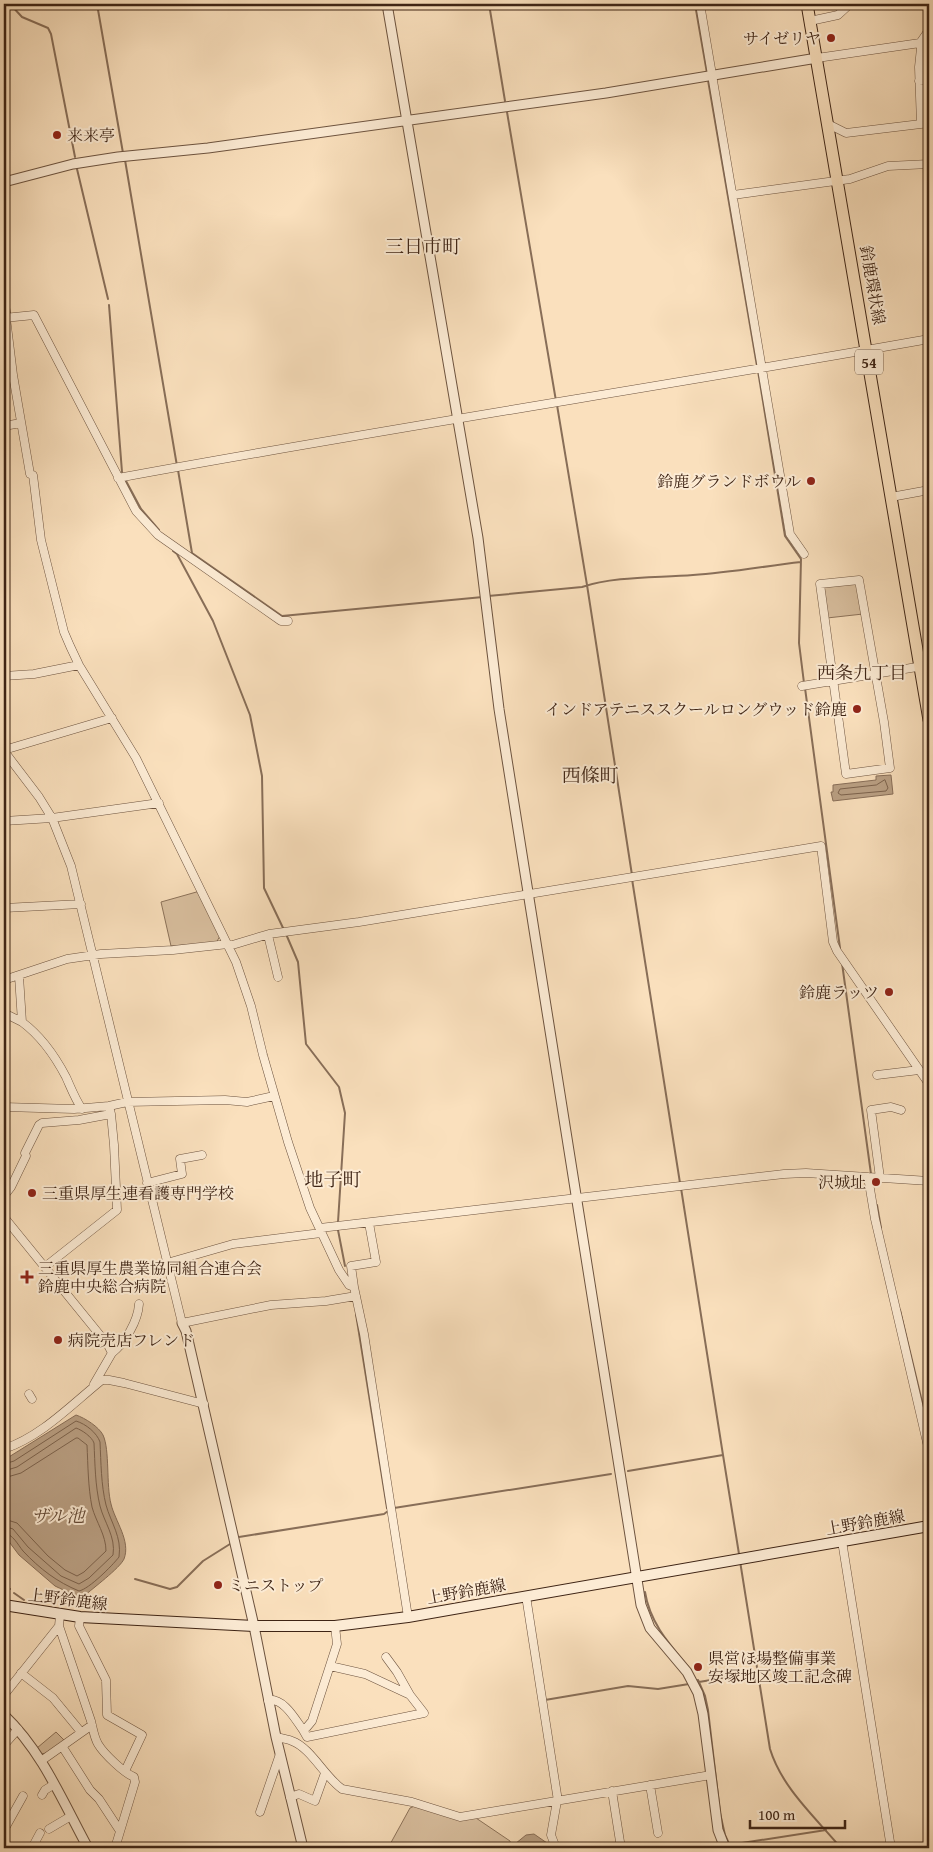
<svg xmlns="http://www.w3.org/2000/svg" width="933" height="1852" viewBox="0 0 933 1852" font-family="'Gentium Book Plus','Noto Serif JP',serif">
<style>
.green{fill:#dac0a0;stroke:#8c725a}
.water{fill:#baa084;stroke:#886e58}
.lines{fill:none;stroke-linecap:round;stroke-linejoin:round}
.shore{stroke:#7c624c;stroke-width:1}
.stream{stroke:#886e58;stroke-width:2}
.minor-casing{stroke:#6d533f;stroke-width:9}
.tertiary-casing{stroke:#6d533f;stroke-width:11}
.secondary-casing{stroke:#3e2415;stroke-width:12}
.primary-casing{stroke:#3e2415;stroke-width:13}
.minor{stroke:#fcebd4;stroke-width:8}
.tertiary{stroke:#fcebd4;stroke-width:9}
.secondary{stroke:#fcebd4;stroke-width:10}
.primary{stroke:#fae0bd;stroke-width:11}
.poi-dot{fill:#8f2418;stroke:#fcebd4;stroke-width:2}
.labels{text-anchor:middle;dominant-baseline:central;stroke-width:4;stroke-linejoin:round;paint-order:stroke}
.shield{fill:#fcebd4;stroke:#77604e;stroke-width:1}
.shield-label{font-size:15px;font-weight:bold;fill:#3e2415}
.poi-label{font-size:16px;fill:#3e2415;stroke:#fcebd4;text-anchor:start}
.street-label{font-size:16px;fill:#3e2415;stroke:#fcebd4}
.neighbourhood-label{font-size:18px;fill:#3e2415;stroke:#fcebd4}
.water-label{font-size:18px;font-style:italic;fill:#634936;stroke:#fcebd4}
.quarter-label{font-size:19px;fill:#3e2415;stroke:#fcebd4}
</style>
<rect width="100%" height="100%" fill="#fae0bd"/>
<filter id="stains"><feTurbulence type="fractalNoise" baseFrequency=".004" numOctaves="4"/><feColorMatrix values="0 0 0 0 .2 0 0 0 0 .09 0 0 0 0 .02 0 0 0 .5 -.17"/></filter>
<radialGradient id="worn" r=".72"><stop offset=".6" stop-color="#630" stop-opacity="0"/><stop offset="1" stop-color="#630" stop-opacity=".3"/></radialGradient>
<path class="green" d="M855,583L858,585L863,614L827,618L824,589L825,586Z
M200,891L220,936L216,943L171,946L161,902Z
M56,1732L65,1741L47,1753L40,1754L37,1748Z
M417,1805L476,1818L510,1841L511,1847L388,1848L410,1808Z"/>
<path class="water" d="M891,775L893,794L833,801L831,792H833V785L876,780V776Z
M76,1415C85,1418 99,1427 103,1435C110,1450 106,1485 111,1504C115,1521 131,1541 124,1559C120,1568 92,1589 84,1596L78,1597L55,1586L19,1555L4,1535V1460Z
M534,1834L547,1843V1848H510L526,1835Z"/>
<g class="lines">
<path class="shore" d="M885,780L888,788L886,791L841,795L838,793L840,789L876,785Z
M4,1464L14,1461L76,1421C86,1424 97,1433 100,1442C101,1462 101,1485 106,1505C111,1523 122,1537 119,1557C112,1566 89,1589 79,1591C57,1582 40,1569 23,1551C18,1545 13,1534 4,1533
M4,1471L17,1467L76,1428C82,1430 92,1437 94,1443C95,1463 95,1485 100,1506C104,1522 116,1537 113,1555L89,1578L79,1584L61,1576L28,1547L13,1529L4,1526
M4,1478L21,1473L76,1438H78L87,1445C88,1465 88,1487 92,1507C96,1522 106,1535 106,1551L84,1572L77,1576L65,1570L48,1556L17,1523L4,1519"/>
<path class="stream" d="M10,4L22,17L48,28L51,34L75,157
M97,4L123,153
M489,4L505,101
M695,4L707,73
M708,80L757,366
M507,112L556,401
M125,160L177,466
M77,169L108,299
M109,305L122,472
M758,371L785,536L801,559L799,643L804,683
M557,405L587,585L632,875
M178,470L192,553L282,616L483,597
M126,481L141,509L159,530
M173,551L177,554L213,621L250,715L262,776L264,888L284,930
M488,596L582,587C615,576 657,578 693,575C729,573 765,566 801,562
M805,688L840,948
M632,879L680,1183
M286,934L298,962L306,1044L339,1087L345,1113L338,1222
M842,963L871,1174
M681,1188L723,1455
M877,1205L881,1228
M338,1230L345,1266
M900,1310L929,1431
M356,1314L387,1508
M628,1471L723,1455L739,1554
M394,1508L611,1474
M239,1537L384,1514L388,1511V1508
M740,1561L770,1749C782,1788 815,1817 841,1848
M135,1579L170,1589L177,1587L203,1561L230,1544
M4,1585L10,1589
M645,1592C650,1624 671,1646 691,1670
M14,1593L24,1600
M698,1680L705,1696L708,1710L720,1813L725,1835L731,1848
M699,1682L758,1672
M545,1700L628,1686L658,1689L689,1684
M729,1845L826,1830
M708,1848L719,1847"/>
<g class="minor-casing">
<path id="minor" d="M700,4L790,534L804,554
M810,21L838,15L850,4
M920,43L921,48L919,67L921,124
M817,58L920,43L929,30
M919,81L929,80
M828,124L846,133L929,123
M733,195L850,179L888,166L929,164
M4,318L34,315L136,511L158,535L281,621H288
M6,318L13,375L30,474L33,475L41,540L64,632L70,646L79,665L136,758L236,962L251,1006L263,1055L288,1142L310,1208L339,1270L349,1285L354,1287L364,1334L408,1617
M4,426L21,423
M118,478C388,428 659,387 929,339
M891,497L929,490
M859,580L884,722L890,768L846,774L820,584Z
M4,676L34,674L79,665
M802,686L929,665
M4,750L112,718
M4,751L39,797L52,818L71,866L182,1323L271,1305L326,1301L356,1296
M4,821L52,818L159,803
M4,908L81,904
M268,935L278,977
M229,946L269,934L359,922L821,846L833,942L837,951L929,1084
M19,976L22,1022C41,1036 55,1056 66,1077C71,1088 75,1099 82,1109
M4,980L67,959L101,954L173,950L228,944
M4,1013L22,1022
M877,1075L919,1070
M4,1107L74,1109L109,1106
M868,1177L875,1219L929,1451
M880,1178L871,1110L891,1107L901,1110
M147,1183L182,1174L180,1159L202,1155
M4,1196L11,1187L26,1156L25,1153L39,1125L42,1123L79,1120L111,1114L109,1106L127,1102L225,1100L247,1102L274,1096
M4,1217L108,1345L112,1353L94,1384
M320,1228L784,1174L806,1173L929,1181
M167,1263L233,1244L321,1233
M45,1267L117,1210L114,1145L111,1114
M354,1287L351,1266L376,1262L369,1223
M112,1353C125,1343 138,1321 139,1304
M29,1394L32,1399
M4,1449C42,1436 71,1405 102,1380H109L124,1383L204,1404
M842,1541L891,1848
M526,1596L558,1801
M60,1615L59,1626L91,1721C93,1729 94,1737 98,1744C104,1754 124,1773 134,1777L135,1782L115,1848
M80,1617L79,1626L106,1680L107,1715L142,1735L125,1771
M335,1626L337,1644L312,1721L307,1727L303,1730L307,1737L424,1713L410,1695L397,1672L386,1657
M330,1666L365,1674L410,1695
M21,1673L53,1698L81,1732
M4,1695L59,1626
M268,1700C284,1698 295,1719 303,1730
M276,1737C281,1738 287,1739 292,1741C311,1748 324,1776 342,1789L412,1802L460,1817L711,1775
M4,1745L18,1729
M62,1746L90,1790L99,1799L120,1831
M41,1761L92,1725
M650,1785L658,1833
M612,1791L621,1848
M42,1795L45,1790L53,1785
M290,1797L299,1794L315,1801L325,1773
M260,1812L280,1754
M49,1829L71,1816
M4,1830L23,1796
M32,1848L40,1833
M556,1848L551,1835L557,1801"/>
</g>
<g class="tertiary-casing">
<path id="tertiary" d="M387,4L478,538L499,709L641,1605L650,1628L687,1672L698,1693L703,1714L718,1830L725,1848
M4,182L73,164L118,157L208,148L606,93L817,58
M4,305L6,318
M182,1323L186,1331L254,1626L276,1737L303,1848
M4,1715C42,1751 63,1802 88,1848"/>
</g>
<g class="secondary-casing">
<path id="secondary" d="M4,1605L80,1617L254,1626H335L408,1617L929,1526"/>
</g>
<g class="primary-casing">
<path id="primary" d="M807,4L929,720"/>
</g>
<use href="#minor" class="minor"/>
<use href="#tertiary" class="tertiary"/>
<use href="#secondary" class="secondary"/>
<use href="#primary" class="primary"/>
</g>
<g class="poi-dot">
<circle cx="831" cy="38" r="5"/>
<circle cx="57" cy="135" r="5"/>
<circle cx="811" cy="481" r="5"/>
<circle cx="857" cy="709" r="5"/>
<circle cx="889" cy="992" r="5"/>
<circle cx="876" cy="1182" r="5"/>
<circle cx="32" cy="1193" r="5"/>
<path d="M24.5 1269.5h5v5h5v5h-5v5h-5v-5h-5v-5h5z"/>
<circle cx="58" cy="1340" r="5"/>
<circle cx="218" cy="1585" r="5"/>
<circle cx="698" cy="1667" r="5"/>
</g>
<g class="labels">
<rect class="shield" x="855" y="349.5" width="28" height="25" rx="4"/>
<g class="shield-label">
<text x="869" y="362">54</text>
</g>
<g class="poi-label">
<text x="821" y="38" text-anchor="end">サイゼリヤ</text>
<text x="67" y="135">来来亭</text>
<text x="801" y="481" text-anchor="end">鈴鹿グランドボウル</text>
<text x="847" y="709" text-anchor="end">インドアテニススクールロングウッド鈴鹿</text>
<text x="879" y="992" text-anchor="end">鈴鹿ラッツ</text>
<text x="866" y="1182" text-anchor="end">沢城址</text>
<text x="42" y="1193">三重県厚生連看護専門学校</text>
<text x="38" y="1268">三重県厚生農業協同組合連合会<tspan x="38" dy="18">鈴鹿中央総合病院</tspan></text>
<text x="68" y="1340">病院売店フレンド</text>
<text x="228" y="1585">ミニストップ</text>
<text x="708" y="1658">県営ほ場整備事業<tspan x="708" dy="18">安塚地区竣工記念碑</tspan></text>
</g>
<g class="street-label">
<text transform="translate(873 285) rotate(80)">鈴鹿環状線</text>
<text transform="translate(865 1522) rotate(-10)">上野鈴鹿線</text>
<text transform="translate(466 1591) rotate(-10)">上野鈴鹿線</text>
<text transform="translate(68 1599) rotate(7)">上野鈴鹿線</text>
</g>
<g class="neighbourhood-label">
<text x="862" y="672">西条九丁目</text>
</g>
<g class="water-label">
<text x="58" y="1515">ザル池</text>
</g>
<g class="quarter-label">
<text x="423" y="246">三日市町</text>
<text x="590" y="775">西條町</text>
<text x="333" y="1179">地子町</text>
</g>
</g>
<rect width="933" height="1852" fill="none" stroke="#fae0bd" stroke-width="20"/>
<rect x="5" y="5" width="923" height="1842" fill="none" stroke="#3e2415" stroke-width="2.5"/>
<rect x="10" y="10" width="913" height="1832" fill="none" stroke="#3e2415"/>
<path d="M750 1820v8h95v-8" fill="none" stroke="#3e2415" stroke-width="2.5"/>
<text x="758" y="1820" font-size="15" fill="#3e2415" stroke="#fcebd4" stroke-width="4" paint-order="stroke">100 m</text>
<rect width="100%" height="100%" filter="url(#stains)"/>
<rect width="100%" height="100%" fill="url(#worn)"/>
</svg>
